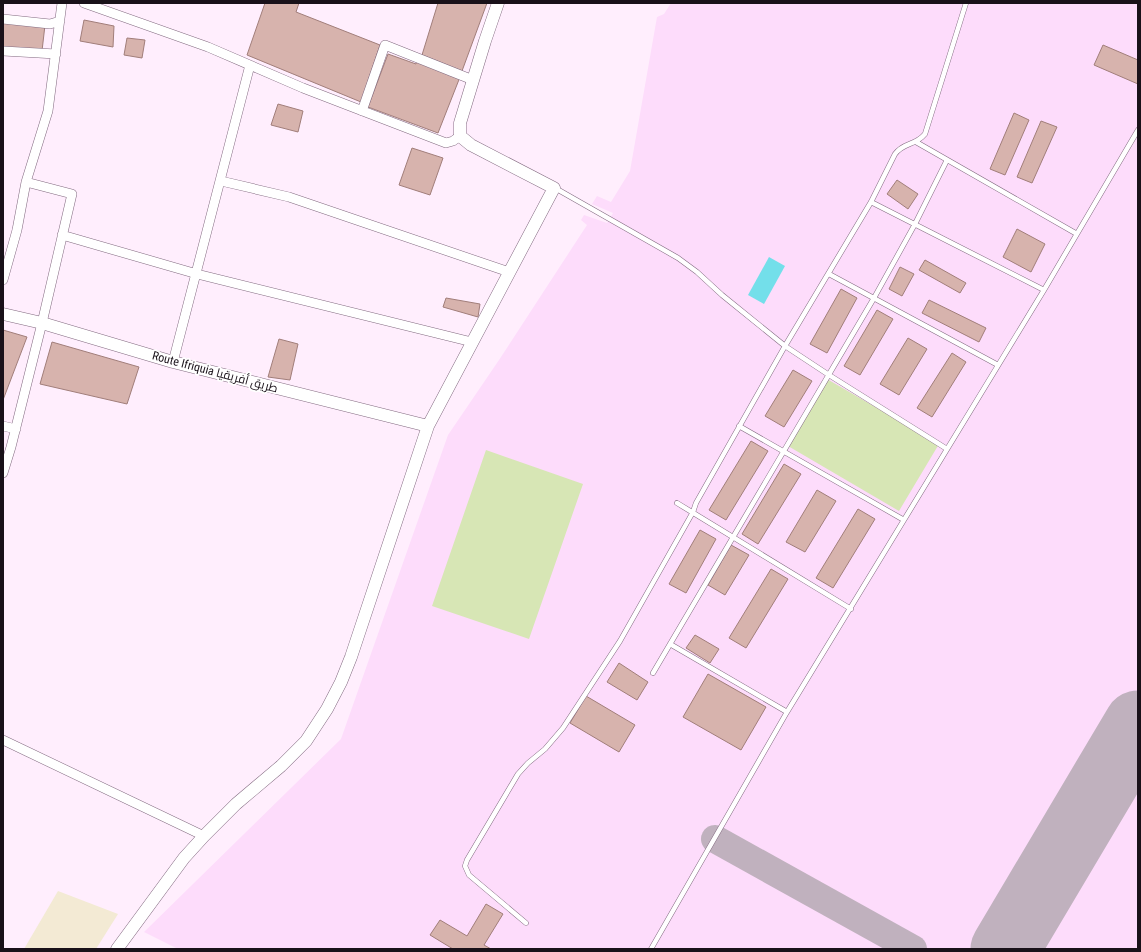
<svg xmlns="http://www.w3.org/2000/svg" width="1141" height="952" viewBox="0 0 1141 952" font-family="'Roboto Condensed',Cairo,sans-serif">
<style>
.built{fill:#fddcfb}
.education{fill:#f3ead4}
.green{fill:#d7e6b5}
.water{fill:#73dfea}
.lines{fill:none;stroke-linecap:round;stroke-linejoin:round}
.taxiway{stroke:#c0b1be;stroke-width:28}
.runway{stroke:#c0b1be;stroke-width:69}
.building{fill:#d7b3ad;stroke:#a17e7a}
.service-casing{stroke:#836b81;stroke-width:5.5}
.minor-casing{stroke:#836b81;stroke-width:10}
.tertiary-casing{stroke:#836b81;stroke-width:13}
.service{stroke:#fff;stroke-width:4.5}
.minor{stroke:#fff;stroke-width:9}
.tertiary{stroke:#fff;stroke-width:12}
.labels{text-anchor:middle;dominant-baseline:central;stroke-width:3.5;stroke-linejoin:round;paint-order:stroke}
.street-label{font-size:12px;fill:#191119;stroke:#fff}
</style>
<rect width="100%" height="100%" fill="#ffeefd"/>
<path class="built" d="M671,3H1138V949H178L144,932L341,739L448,435L499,360L587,225L581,220L584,215L607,223L613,213L592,204L597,196L611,202L630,171L657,17L664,14Z"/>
<path class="education" d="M58,891L118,914L96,949H24Z"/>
<path class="green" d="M827,379L939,444L899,511L788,446Z
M486,450L583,484L529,639L432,606Z"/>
<path class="water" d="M769,257L785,266L764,304L748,295Z"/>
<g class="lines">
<path class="taxiway" d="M715,839L913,949"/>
<path class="runway" d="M1005,949L1138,725"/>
</g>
<path class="building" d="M265,3H299L296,12L380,45L361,102L247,55Z
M438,3H487L462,71L422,55Z
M84,20L114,26L113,47L80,41Z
M3,21L45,25L42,51L3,48Z
M127,38L145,40L142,58L124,55Z
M1103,45L1138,60V84L1094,65Z
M388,54L416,64L417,60L460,77L438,133L368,107Z
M278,104L303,111L298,132L271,125Z
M1014,113L1029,120L1005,175L990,169Z
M1041,121L1057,127L1032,183L1017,177Z
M412,148L443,158L430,195L399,185Z
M897,180L918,194L908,209L887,194Z
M1017,229L1045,244L1031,272L1003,257Z
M925,260L966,283L960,293L919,270Z
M900,267L914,274L902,296L889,289Z
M841,289L857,298L827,353L810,344Z
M446,298L480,304L478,317L443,307Z
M929,300L986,328L979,342L922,313Z
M877,310L893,319L860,375L844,366Z
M3,330L27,337L3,400Z
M908,338L927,349L899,395L880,384Z
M279,339L298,344L290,380L268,377Z
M52,342L139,367L127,404L40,384Z
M952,353L966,362L932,417L917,408Z
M793,370L812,381L784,427L765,416Z
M751,441L768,451L726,520L709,510Z
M784,464L801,474L758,544L742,534Z
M817,490L836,501L805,552L786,542Z
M858,509L875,519L833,588L816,578Z
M700,530L716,539L686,593L669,584Z
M731,545L749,555L725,595L708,585Z
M771,569L788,579L746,648L729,638Z
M695,635L719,649L710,663L686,648Z
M619,663L648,682L637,700L607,682Z
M708,674L766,707L741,750L683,717Z
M586,696L635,725L619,752L570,723Z
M486,904L503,914L484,945L491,949H453L430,935L440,920L467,936Z"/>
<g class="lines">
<g class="service-casing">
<path id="service" d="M916,142L1077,234
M555,188L678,258L697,272L722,295L785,346L829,375L947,449
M871,202L1044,290
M829,274L998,365
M739,426L904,520
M677,503L851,609
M670,644L787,712
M653,673L874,298L915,224L947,160
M526,923L469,875L465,866L467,860L518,774L528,763L545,749L563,728L620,641L693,512L696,503L785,346L871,202L895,154C904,142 915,146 925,134L966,3
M651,949L787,712L1044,290L1138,130"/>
</g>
<g class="minor-casing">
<path id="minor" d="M84,3L208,47L303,88L446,143L453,141L460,136
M3,19L50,24L60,21
M3,51L56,54
M362,111L385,45L473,80
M221,181L289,197L509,272
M62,235L197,274L472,342
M3,280L17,230L26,182L48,111L62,3
M173,362L250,65
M3,426L16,429
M3,473L11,447L42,323L72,194L26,182
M3,740L204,836"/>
</g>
<g class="tertiary-casing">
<path id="tertiary" d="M3,314L42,323L173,362L428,426
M117,949L184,858L204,836L236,804L281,766L306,741L327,709L341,682L351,657L428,426L554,188L471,145L460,136V123L485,41L498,3"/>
</g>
<use href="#service" class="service"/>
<use href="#minor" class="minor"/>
<use href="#tertiary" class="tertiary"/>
</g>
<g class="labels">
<g class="street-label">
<text transform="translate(215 372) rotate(15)">Route Ifriquia طريق أفريقيا</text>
</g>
</g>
<rect width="1141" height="952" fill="none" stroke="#191119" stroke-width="8"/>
</svg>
